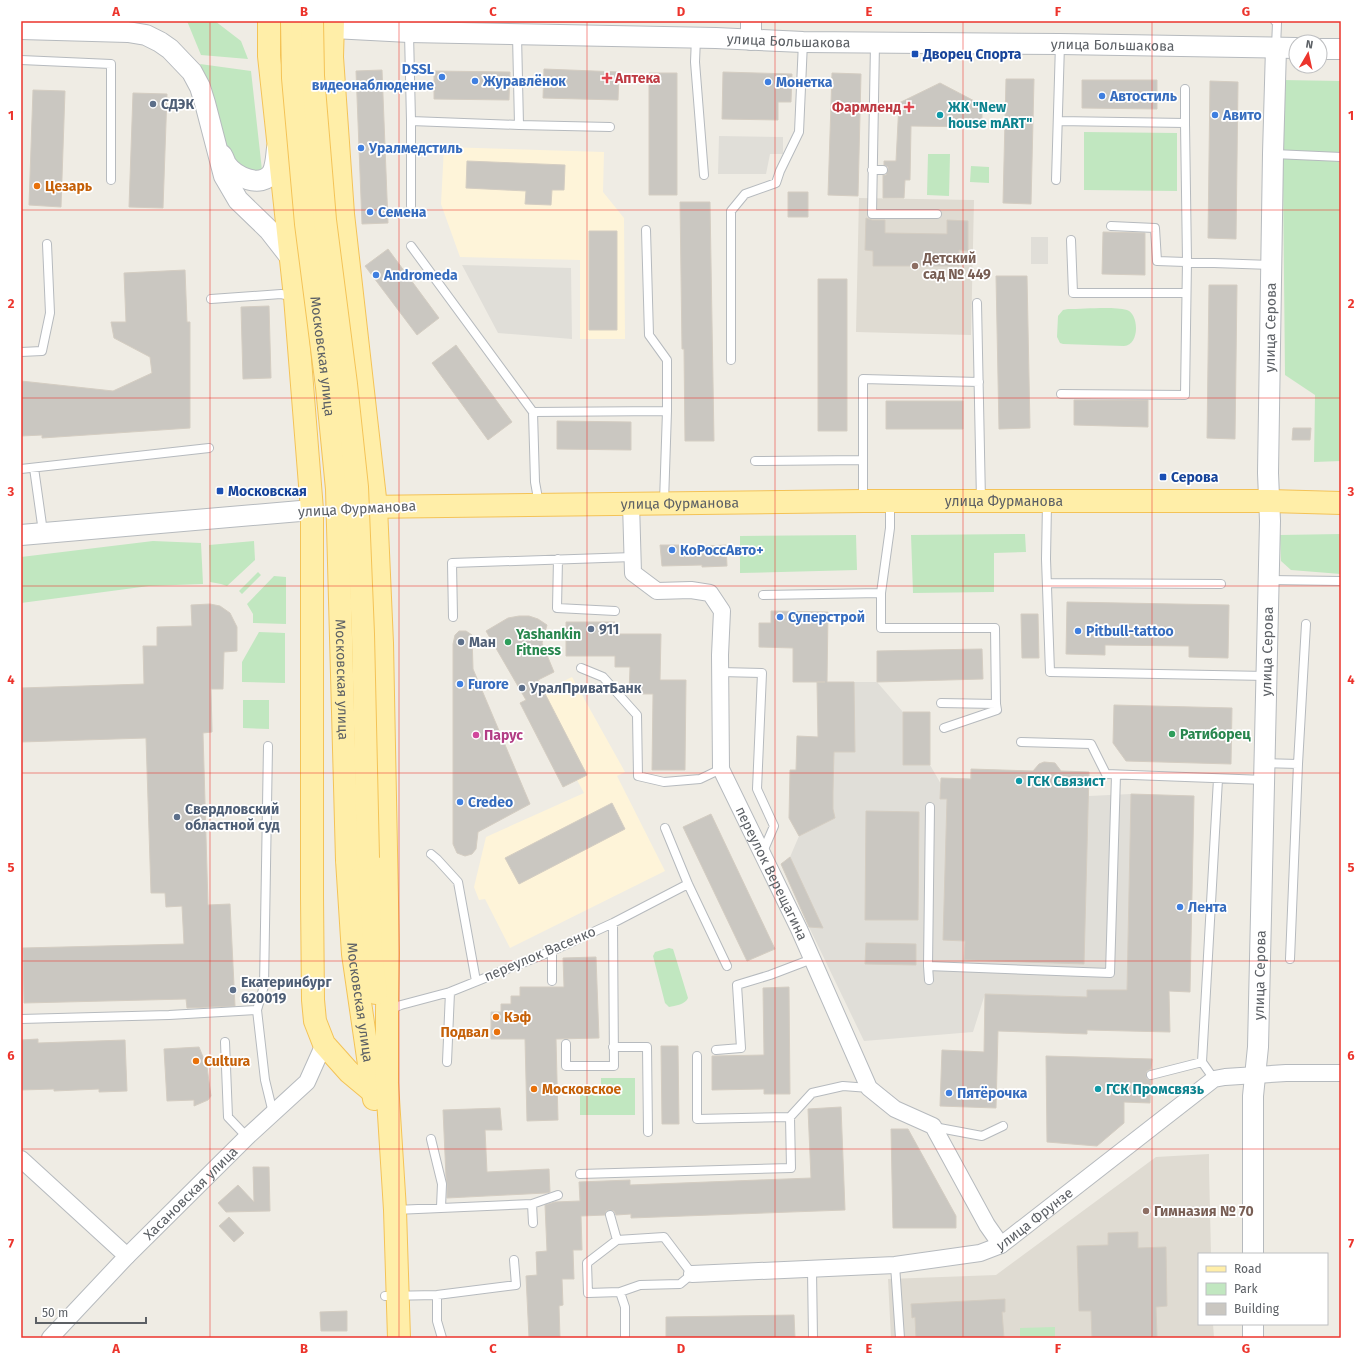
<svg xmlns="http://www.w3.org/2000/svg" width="1362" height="1359" viewBox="0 0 1362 1359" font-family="'Fira Sans',sans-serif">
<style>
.commercial{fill:#fef4d9}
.industrial{fill:#e0ded8}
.education{fill:#dfdbd2}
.green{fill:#c1e7c0}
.building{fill:#cac7c1;stroke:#d4cdc2}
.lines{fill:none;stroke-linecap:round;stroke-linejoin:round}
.service-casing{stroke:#b6babe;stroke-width:10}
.minor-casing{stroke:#b6babe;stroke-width:18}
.tertiary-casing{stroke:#b6babe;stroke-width:22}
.primary-casing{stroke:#f4c357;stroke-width:24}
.service{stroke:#fff;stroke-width:8}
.minor{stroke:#fff;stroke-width:16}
.tertiary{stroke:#fff;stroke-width:20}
.primary{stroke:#ffeea8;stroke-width:22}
.primary-bridge-casing{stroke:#f4c357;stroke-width:24;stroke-linecap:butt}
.primary-bridge{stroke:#ffeea8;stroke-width:22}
.grid{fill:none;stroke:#ec342c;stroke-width:1;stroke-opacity:0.55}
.transit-dot{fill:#1a4fb4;stroke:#fff;stroke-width:1.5}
.shop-dot{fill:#3f7fe0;stroke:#fff;stroke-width:1.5}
.health-dot{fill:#e0444e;stroke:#fff;stroke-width:1.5}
.service-dot{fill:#5c6f8a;stroke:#fff;stroke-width:1.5}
.culture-dot{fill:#0f9aa8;stroke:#fff;stroke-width:1.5}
.food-dot{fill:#e8710a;stroke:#fff;stroke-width:1.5}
.education-dot{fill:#8d6e63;stroke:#fff;stroke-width:1.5}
.leisure-dot{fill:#2e9e5b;stroke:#fff;stroke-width:1.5}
.hotel-dot{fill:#d1479c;stroke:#fff;stroke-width:1.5}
.labels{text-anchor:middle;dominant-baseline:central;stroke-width:3.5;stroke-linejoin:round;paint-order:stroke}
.street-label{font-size:14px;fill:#5c6065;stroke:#fff}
.transit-label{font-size:14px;font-weight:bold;fill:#164399;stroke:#fff;text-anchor:start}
.shop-label{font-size:14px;font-weight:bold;fill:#366cbe;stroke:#fff;text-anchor:start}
.health-label{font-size:14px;font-weight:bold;fill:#be3a42;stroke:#fff;text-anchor:start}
.service-label{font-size:14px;font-weight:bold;fill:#4e5e75;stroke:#fff;text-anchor:start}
.culture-label{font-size:14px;font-weight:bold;fill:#0d838f;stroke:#fff;text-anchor:start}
.food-label{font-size:14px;font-weight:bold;fill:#c56008;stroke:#fff;text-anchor:start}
.education-label{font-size:14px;font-weight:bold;fill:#785e54;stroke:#fff;text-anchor:start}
.leisure-label{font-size:14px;font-weight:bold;fill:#27864d;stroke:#fff;text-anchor:start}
.hotel-label{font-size:14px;font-weight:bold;fill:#b23c85;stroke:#fff;text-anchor:start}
.neatline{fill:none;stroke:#ec342c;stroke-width:1.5}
.grid-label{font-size:13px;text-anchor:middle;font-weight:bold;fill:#ec342c}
</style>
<rect width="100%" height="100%" fill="#efece4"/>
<path class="commercial" d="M444,147L604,152L603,192L624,218L625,339H580V260L460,257L441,204Z
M572,677L625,772L617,776L665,871L510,948L485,899L479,900L474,887L486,837L584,793L577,780L563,787L543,691Z"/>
<path class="industrial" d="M719,136L783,137V154H770L766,174H718Z
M1031,237H1048V264H1031Z
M462,265L571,268L572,339L498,333Z
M854,682H877L903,712V765H930L941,784H948V778L970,779L971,769L1034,771L1039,764L1044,762H1050L1055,763L1061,771L1089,772V796L1131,794L1127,990L1087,997L985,994L973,1032L864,1041L809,927L781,864L790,857L799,836L835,818L833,809V792L834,752L855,751Z"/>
<path class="education" d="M859,198L974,200L971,335L856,332Z
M1209,1154V1168L1211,1254H1199V1324H1213L1214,1338H891L888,1279L996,1275L1156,1157Z"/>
<path class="green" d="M187,21H215L241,41L248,59L201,55Z
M200,64L251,71L262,170L253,172L230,161L209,85Z
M1282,80L1341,81V461L1314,462L1315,395L1285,375Z
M1084,132L1177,133V191L1084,190Z
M928,154H950L949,196L927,195Z
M971,166L989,167V183L970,182Z
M1068,309C1084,309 1113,306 1127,310C1139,314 1140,345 1124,346L1063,344L1060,343L1057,337L1058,316L1063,310Z
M1025,534L1026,552L994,553V592L913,593L911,535Z
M1341,534V574L1291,570L1281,561L1280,535Z
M856,535L857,570L740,573V536Z
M153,541L201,543L203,584L149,586L21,603V557Z
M254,541L255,560L227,586L221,584L210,582L209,545Z
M258,572L261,575L242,594L239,591Z
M274,576L286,577V624L253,623V614L247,604Z
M259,632L285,633V683L242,682V662Z
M243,700H269V729L243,728Z
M669,948L673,949L674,952L688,998C686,1004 675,1006 669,1007L665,1003L653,956L655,952Z
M601,1078H635V1115H580V1090H601Z
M1055,1327V1338H1020V1328Z"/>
<path class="building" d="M544,69L619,72L618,100L543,98Z
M382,70L388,223L362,224L356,71Z
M434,71L510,72L509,100L434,99Z
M723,72L792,74L791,102H778V120L722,119Z
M649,73H677V195H649Z
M832,73L861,74L858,196L828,195Z
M1006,79H1034L1031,204L1003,203Z
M1082,80H1157V109L1082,108Z
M1210,81L1238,82L1236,239L1208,238Z
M940,83L982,105V127L911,126L910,180H905L904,198H883V175H886L888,170V167L884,165V161H896L899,103Z
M33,90L65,91L61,207L29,205Z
M133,93L167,94L163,208L129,207Z
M467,161L565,165L564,190H552L551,205L525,204L526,191L466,188Z
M788,192H808V217H788Z
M680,202H710L714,441H685L684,349H682Z
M866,218L872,220H885V233L947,234V220L968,221V251L959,250V266H873V251L865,250Z
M589,231H617V330H589Z
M1103,232L1145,233V275L1102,274Z
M388,249L439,318L417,335L365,266Z
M185,270L187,322H190V428L42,438V435L21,436V381L113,391L152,373L150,357L114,338L111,322H126L124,273Z
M996,276H1027L1030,428L999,429Z
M818,279H847V431H818Z
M1209,285H1237L1235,439L1207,438Z
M269,306L271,378L243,379L241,307Z
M456,345L512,422L488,440L432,363Z
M1074,400H1148V427L1074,425Z
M886,401H963V429H886Z
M557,421L631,422V450L557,449Z
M1293,428H1311L1310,440H1292Z
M660,545H684V547L726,545L727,566L702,567V565L662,566Z
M1067,602L1229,605L1228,658L1189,657V646L1105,645V655L1066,654Z
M191,605L210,604L220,606L230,613L237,627V651L224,652L223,689H211L212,732L203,733L208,905L230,904L235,1006L187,1008L186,999L24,1003L23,948L184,944L182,906L166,907L165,893H151L146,738L21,742V688L144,684L143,646H157V627L192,626Z
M771,611L828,612L827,682H854L855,752H834L833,792V809L835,818L799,836L789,818L790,770H796L797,736L818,737L817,682H825H793V648L759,647V623H771Z
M1021,614H1038L1039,658H1022Z
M529,616L538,619L547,625L542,643L554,672L538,680L587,775L563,787L520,703L526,700L486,631L508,618L519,616Z
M566,622H615V634H661L660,680H686L685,770H652L653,694H629L630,667H615V656H566Z
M459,631H466L472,635L473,669L530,804L478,832L476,849L472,854L465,856L457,853L453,844V644L455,635Z
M982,649L983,679L877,682V651Z
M1114,705L1232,708L1231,764L1126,761L1113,743Z
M903,712H930V765H903Z
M1044,762L1055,763L1061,771L1089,772L1084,964L964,960L965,941L943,940L947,799H940L941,778L971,779V769L1033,771L1039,764Z
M1131,794L1194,796L1190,992L1169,991L1170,1032L1087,1030V1034L998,1031L996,1108L940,1106L942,1050L984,1052L985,994L1087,997V990H1127Z
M612,803L625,829L519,884L505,858Z
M866,811L919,812L918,920H865Z
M711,814L775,949L747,961L683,827Z
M790,857L823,928L809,927L781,864Z
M866,943L916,944V965L865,964Z
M596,957L599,1038L556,1039L558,1120L527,1121L525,1039H491V1012H501V1004H511V996H520V987H564L563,958Z
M789,987L790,1094H764V1089L712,1090V1056L764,1055L763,988Z
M38,1039V1043L125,1040L127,1091L99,1092V1089L54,1091V1089L21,1090V1040Z
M661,1046H678L679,1124H662Z
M199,1047L207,1067L211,1096L208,1100L194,1106V1100L167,1101L164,1049Z
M1046,1056L1152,1059L1151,1069L1147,1071L1146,1074L1147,1079L1151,1080L1150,1103L1124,1102V1123L1097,1146L1047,1142Z
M841,1107L845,1210L631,1218V1214L616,1215L614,1211L609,1210L606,1211L605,1215L581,1216L582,1250H573L574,1279H562L563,1305L559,1306L560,1338H529L526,1276L537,1275L536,1252L547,1251L545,1205L555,1202L580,1201L579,1182L630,1180V1185L811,1178L808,1109Z
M500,1108L502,1130H485L487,1172L549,1169L550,1192L546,1193L447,1198V1184L446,1177L443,1110Z
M891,1129H908L956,1216V1228H893Z
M253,1167H269L270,1211L226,1212L218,1203L238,1185L254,1202Z
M229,1217L244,1233L234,1242L219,1226Z
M1138,1232V1248L1166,1247L1167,1306L1156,1307L1157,1338H1092L1091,1311H1079L1077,1246L1108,1245V1233Z
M1005,1299V1312H1002L1004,1338H916L915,1317L912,1318L911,1304Z
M347,1311V1331H321L320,1312Z
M794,1315L795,1338H666V1317Z"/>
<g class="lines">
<g class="service-casing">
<path id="service" d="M1275,21L1277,23L1276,47
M409,33L411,121L519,125L517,35
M696,38L695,62L704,175
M875,43L872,214H937
M21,60L111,64V180
M411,121V206
M1058,121L1185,123L1187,261L1185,395L1061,394
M1185,123V89
M519,125L610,127
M1274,154L1341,157
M872,170H883
M1056,180L1060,44
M1111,226L1155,228L1157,261L1271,265
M646,230L649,335L667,360V411L664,502
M1071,240L1073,293H1186
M411,246L533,412L535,482L539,504
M211,299L281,294L295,297
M977,303L981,501
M21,352L42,351L50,313L47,244
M731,360V211L745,194L776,183L780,171L799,132L803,42
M533,412L667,411
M863,460V379L979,382
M755,461L863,460V500
M34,468L43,532
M21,469L209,448
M1047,503L1046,559L1050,672L1267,676
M558,559L557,608L615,611
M1268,580L1341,581
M1047,583L1221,584
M881,593V628H995L996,704L941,703
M763,595L881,593L890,528V502
M453,617L452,563L633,557
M581,668L603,677L637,715L638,776L664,782L700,779L721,769
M720,672L762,673L757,789L774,826L762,854
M944,728L997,710L996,704
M1021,742L1091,744L1106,774L1265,780
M268,746L264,986L257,1010L265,1080L273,1113
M1265,763L1298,764
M665,828L688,884L727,966
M431,854L437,859L458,882L476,981
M1290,959L1298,764L1306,624
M928,966L930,807
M929,980L928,966L1110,973L1116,775
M552,981V951
M389,1010L401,1005L450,992L552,951L613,923L688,884
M21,1019L169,1015L257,1010
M225,1042L228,1117L247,1137
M566,1044V1066H614L613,923
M613,1047H647L648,1132
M716,1050L741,1048L737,985L770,975L812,959
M697,1056V1119L790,1117L812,1093L843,1086L869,1088
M447,1062L450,992
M1151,1075L1202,1062
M1214,1079L1202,1062L1218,779
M934,1127L982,1136L1003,1126
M431,1139L442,1184L441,1207
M580,1174L791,1168L790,1117
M532,1204L558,1195
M395,1210L532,1204L533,1223
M610,1215L617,1240
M664,1237L692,1274L680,1284L640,1285L620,1292L588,1293L587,1263L617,1240Z
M895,1265L900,1338
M812,1270L813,1338
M620,1292L625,1307V1338
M437,1295V1321L442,1338
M385,1296L437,1295L516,1285L514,1260"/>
</g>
<g class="minor-casing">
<g id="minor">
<path id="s1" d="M631,503L633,573L657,591L691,590L710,593L722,611L720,655L721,769L799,929L869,1088L895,1109L933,1126L987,1225L1001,1245"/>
<path d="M21,1159L127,1256"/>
<path id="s2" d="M692,1274L895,1265L980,1253L1001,1245L1214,1079L1225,1077L1286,1073H1341"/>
<path id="s3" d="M50,1338L127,1256L247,1137L307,1082L324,1044"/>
</g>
</g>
<g class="tertiary-casing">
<g id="tertiary">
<path d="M751,21V40"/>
<path id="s4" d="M316,26L333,28L409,32L716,38L803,42L1060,44L1296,48"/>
<path d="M21,29L128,32L146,35L160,42L170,49L192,72L200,87L205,103L224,176L238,200L269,230L290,257"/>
<path d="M1320,49H1341"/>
<path d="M222,155C224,158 225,162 226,164C235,177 261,189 272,173C276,166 276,156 277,148"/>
<path d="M21,535L312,510"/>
<path id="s5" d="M1253,1254V1096L1258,1047L1270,521L1268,473L1273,154L1276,48"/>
<path d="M1253,1338V1324"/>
</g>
</g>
<g class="primary-casing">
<g id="primary">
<path d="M269,21V56L295,297L312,510V897L313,1000L315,1021L324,1044L349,1072L373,1092"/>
<path d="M333,21L332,57L343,214L376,507L382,643L388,953L387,1011V1080"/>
<path id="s6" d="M361,507L863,501H1269L1341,503"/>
<path d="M368,858L371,953L376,993"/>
<path id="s7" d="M347,860L353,954L374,1099"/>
<path d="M386,1067L395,1210L399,1338"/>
</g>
</g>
<use href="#service" class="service"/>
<use href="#minor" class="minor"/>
<use href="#tertiary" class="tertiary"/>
<use href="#primary" class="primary"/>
<g class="primary-bridge-casing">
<g id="primary-bridge">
<path id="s8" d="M292,21L293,78L306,224L327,387L337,489L347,860"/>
<path d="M312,21L313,76L325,220L346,384L357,487L363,634L368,858"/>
</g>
</g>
<use href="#primary-bridge" class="primary-bridge"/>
</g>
<path class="grid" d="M210,21V1338M399,21V1338M587,21V1338M775,21V1338M963,21V1338M1152,21V1338M21,210H1341M21,398H1341M21,586H1341M21,773H1341M21,961H1341M21,1149H1341"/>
<g class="transit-dot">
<rect x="911" y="50" width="8" height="8" rx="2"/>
<rect x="1159" y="473" width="8" height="8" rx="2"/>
<rect x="216" y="487" width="8" height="8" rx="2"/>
</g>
<g class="shop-dot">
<circle cx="442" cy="77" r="4"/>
<circle cx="475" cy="81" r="4"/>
<circle cx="768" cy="82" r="4"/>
<circle cx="1102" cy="96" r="4"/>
<circle cx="1215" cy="115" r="4"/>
<circle cx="361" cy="148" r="4"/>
<circle cx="370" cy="212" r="4"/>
<circle cx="376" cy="275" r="4"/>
<circle cx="672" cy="550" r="4"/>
<circle cx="780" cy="617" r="4"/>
<circle cx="1078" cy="631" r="4"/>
<circle cx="460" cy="684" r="4"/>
<circle cx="460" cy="802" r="4"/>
<circle cx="1180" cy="907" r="4"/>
<circle cx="949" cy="1093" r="4"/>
</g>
<g class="health-dot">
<path d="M605 72h4v4h4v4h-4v4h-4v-4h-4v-4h4z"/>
<path d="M907 101h4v4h4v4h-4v4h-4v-4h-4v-4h4z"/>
</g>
<g class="service-dot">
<circle cx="153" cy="104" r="4"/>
<circle cx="591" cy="629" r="4"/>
<circle cx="461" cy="642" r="4"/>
<circle cx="522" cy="688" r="4"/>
<circle cx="177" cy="817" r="4"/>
<circle cx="233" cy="990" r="4"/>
</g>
<g class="culture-dot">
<circle cx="940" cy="115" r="4"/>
<circle cx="1019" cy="781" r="4"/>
<circle cx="1098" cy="1089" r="4"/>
</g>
<g class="food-dot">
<circle cx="37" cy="186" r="4"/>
<circle cx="496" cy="1017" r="4"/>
<circle cx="497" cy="1032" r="4"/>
<circle cx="196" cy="1061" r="4"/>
<circle cx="534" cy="1089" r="4"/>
</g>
<g class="education-dot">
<circle cx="915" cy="266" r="4"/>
<circle cx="1146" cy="1211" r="4"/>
</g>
<g class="leisure-dot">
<circle cx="508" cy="642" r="4"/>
<circle cx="1172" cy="734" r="4"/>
</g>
<circle class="hotel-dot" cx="476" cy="735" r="4"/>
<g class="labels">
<g class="street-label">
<text stroke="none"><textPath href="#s4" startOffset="473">улица Большакова</textPath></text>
<text stroke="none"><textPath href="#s4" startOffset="797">улица Большакова</textPath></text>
<text stroke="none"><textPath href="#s5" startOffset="927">улица Серова</textPath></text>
<text stroke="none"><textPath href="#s8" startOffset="337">Московская улица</textPath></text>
<text stroke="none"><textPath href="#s6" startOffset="643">улица Фурманова</textPath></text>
<text stroke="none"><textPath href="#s6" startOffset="319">улица Фурманова</textPath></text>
<text transform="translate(357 509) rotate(-3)">улица Фурманова</text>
<text stroke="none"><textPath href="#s5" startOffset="603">улица Серова</textPath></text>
<text stroke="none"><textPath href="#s8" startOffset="661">Московская улица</textPath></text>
<text stroke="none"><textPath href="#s1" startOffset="449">переулок Верещагина</textPath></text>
<text transform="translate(540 954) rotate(-23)">переулок Васенко</text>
<text stroke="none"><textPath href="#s5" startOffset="279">улица Серова</textPath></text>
<text stroke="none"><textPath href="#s7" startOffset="143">Московская улица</textPath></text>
<text stroke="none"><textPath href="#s3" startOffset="202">Хасановская улица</textPath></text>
<text stroke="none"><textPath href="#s2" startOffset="354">улица Фрунзе</textPath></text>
</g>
<g class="transit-label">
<text x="923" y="54">Дворец Спорта</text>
<text x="1171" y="477">Серова</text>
<text x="228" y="491">Московская</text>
</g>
<g class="shop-label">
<text x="434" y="69" text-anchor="end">DSSL<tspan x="434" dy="16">видеонаблюдение</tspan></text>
<text x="483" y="81">Журавлёнок</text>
<text x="776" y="82">Монетка</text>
<text x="1110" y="96">Автостиль</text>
<text x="1223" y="115">Авито</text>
<text x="369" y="148">Уралмедстиль</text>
<text x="378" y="212">Семена</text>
<text x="384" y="275">Andromeda</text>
<text x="680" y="550">КоРоссАвто+</text>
<text x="788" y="617">Суперстрой</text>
<text x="1086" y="631">Pitbull-tattoo</text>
<text x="468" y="684">Furore</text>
<text x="468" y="802">Credeo</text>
<text x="1188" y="907">Лента</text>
<text x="957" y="1093">Пятёрочка</text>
</g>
<g class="health-label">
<text x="615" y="78">Аптека</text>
<text x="901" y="107" text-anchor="end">Фармленд</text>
</g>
<g class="service-label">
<text x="161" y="104">СДЭК</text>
<text x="599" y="629">911</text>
<text x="469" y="642">Ман</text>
<text x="530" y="688">УралПриватБанк</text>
<text x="185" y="809">Свердловский<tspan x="185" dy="16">областной суд</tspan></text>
<text x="241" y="982">Екатеринбург<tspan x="241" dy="16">620019</tspan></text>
</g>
<g class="culture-label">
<text x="948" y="107">ЖК "New<tspan x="948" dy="16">house mART"</tspan></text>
<text x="1027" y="781">ГСК Связист</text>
<text x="1106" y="1089">ГСК Промсвязь</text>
</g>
<g class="food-label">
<text x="45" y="186">Цезарь</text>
<text x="504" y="1017">Кэф</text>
<text x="489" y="1032" text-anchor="end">Подвал</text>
<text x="204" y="1061">Cultura</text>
<text x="542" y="1089">Московское</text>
</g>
<g class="education-label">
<text x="923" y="258">Детский<tspan x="923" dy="16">сад № 449</tspan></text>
<text x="1154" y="1211">Гимназия № 70</text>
</g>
<g class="leisure-label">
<text x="516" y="634">Yashankin<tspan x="516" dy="16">Fitness</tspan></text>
<text x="1180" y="734">Ратиборец</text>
</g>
<g class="hotel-label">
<text x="484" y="735">Парус</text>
</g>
</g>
<rect width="1362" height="1359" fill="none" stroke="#ffffff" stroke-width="44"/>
<rect x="1198" y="1253" width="130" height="72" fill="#ffffff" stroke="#bebfc1"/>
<rect x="1206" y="1266" width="20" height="6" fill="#ffeea8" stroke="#bebfc1"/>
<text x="1234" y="1273" font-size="12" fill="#5c6065">Road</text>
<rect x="1206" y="1283" width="20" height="12" fill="#c1e7c0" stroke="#bebfc1"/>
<text x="1234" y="1293" font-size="12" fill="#5c6065">Park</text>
<rect x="1206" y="1303" width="20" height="12" fill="#cac7c1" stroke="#bebfc1"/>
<text x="1234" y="1313" font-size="12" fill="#5c6065">Building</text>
<g transform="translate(1308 54) rotate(9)"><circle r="19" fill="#ffffff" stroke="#bebfc1"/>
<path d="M0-3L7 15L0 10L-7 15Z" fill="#ec342c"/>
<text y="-6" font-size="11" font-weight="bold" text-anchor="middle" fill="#5c6065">N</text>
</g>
<path d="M36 1317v6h110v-6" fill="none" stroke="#5c6065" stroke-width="2"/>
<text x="42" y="1317" font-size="12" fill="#5c6065" stroke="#ffffff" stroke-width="3" paint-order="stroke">50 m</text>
<rect x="22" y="22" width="1318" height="1315" class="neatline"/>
<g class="grid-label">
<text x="116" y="16">A</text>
<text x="304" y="16">B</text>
<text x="493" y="16">C</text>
<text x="681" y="16">D</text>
<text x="869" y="16">E</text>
<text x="1058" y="16">F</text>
<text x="1246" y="16">G</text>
<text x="11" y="120">1</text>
<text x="1351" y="120">1</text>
<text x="11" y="308">2</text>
<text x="1351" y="308">2</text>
<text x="11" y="496">3</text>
<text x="1351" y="496">3</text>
<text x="11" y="684">4</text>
<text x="1351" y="684">4</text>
<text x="11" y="872">5</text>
<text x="1351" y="872">5</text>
<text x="11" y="1060">6</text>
<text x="1351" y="1060">6</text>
<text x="11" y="1248">7</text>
<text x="1351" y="1248">7</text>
<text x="116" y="1353">A</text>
<text x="304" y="1353">B</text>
<text x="493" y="1353">C</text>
<text x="681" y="1353">D</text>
<text x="869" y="1353">E</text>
<text x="1058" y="1353">F</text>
<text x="1246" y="1353">G</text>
</g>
</svg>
